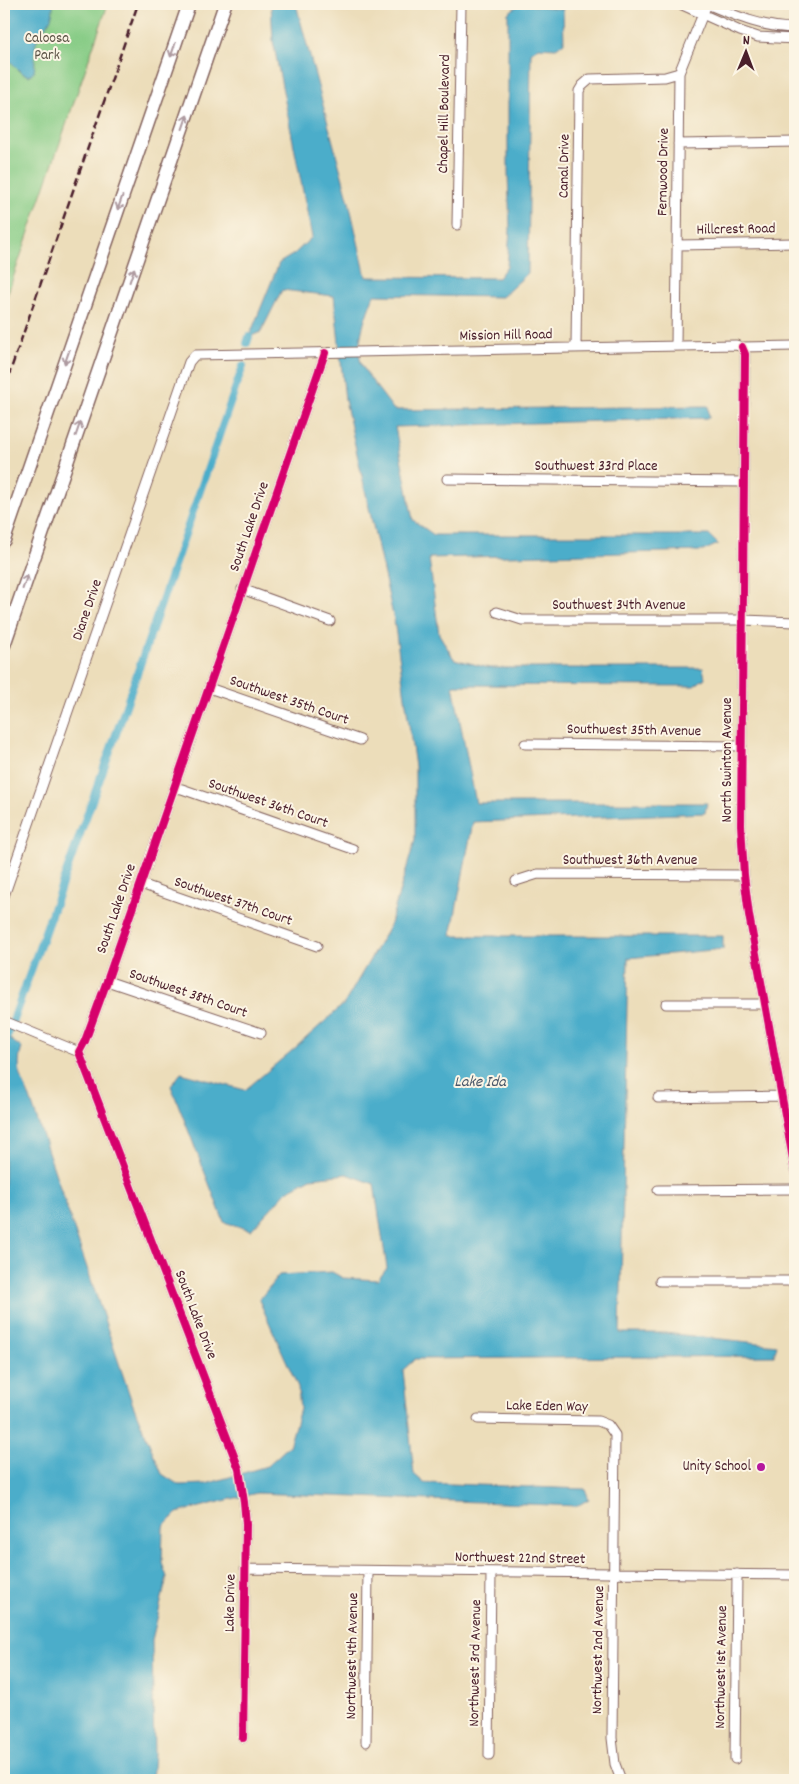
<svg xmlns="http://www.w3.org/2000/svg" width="799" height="1784" viewBox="0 0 799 1784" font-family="Dekko,sans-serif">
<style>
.green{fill:#87cc86;stroke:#687658}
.water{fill:#4badca;stroke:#4a667a}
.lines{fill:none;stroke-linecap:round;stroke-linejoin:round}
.canal{stroke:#4badca;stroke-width:8}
.minor-casing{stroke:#83625d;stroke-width:11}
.highway-casing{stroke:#83625d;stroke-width:15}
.minor{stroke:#fff;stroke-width:9}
.highway{stroke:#fff;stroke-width:12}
.rail{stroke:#4a1f2b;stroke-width:2.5;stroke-dasharray:8 4;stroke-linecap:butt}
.cycleway-casing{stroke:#fcf5e5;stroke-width:11}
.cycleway{stroke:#d6006c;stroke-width:8}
.oneway{stroke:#ae9aa0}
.poi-dot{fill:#b5179e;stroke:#fcf5e5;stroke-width:2}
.labels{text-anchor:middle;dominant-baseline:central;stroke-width:4;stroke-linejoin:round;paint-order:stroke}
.park-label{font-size:15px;fill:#5c5346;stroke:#fcf5e5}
.street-label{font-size:15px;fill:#4a1f2b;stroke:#fcf5e5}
.poi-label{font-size:15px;fill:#4a1f2b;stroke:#fcf5e5;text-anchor:end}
.water-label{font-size:16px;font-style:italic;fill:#4a586b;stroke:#fcf5e5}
</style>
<rect width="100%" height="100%" fill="#fcf5e5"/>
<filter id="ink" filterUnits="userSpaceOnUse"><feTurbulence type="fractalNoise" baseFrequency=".02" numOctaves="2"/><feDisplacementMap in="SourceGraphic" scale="10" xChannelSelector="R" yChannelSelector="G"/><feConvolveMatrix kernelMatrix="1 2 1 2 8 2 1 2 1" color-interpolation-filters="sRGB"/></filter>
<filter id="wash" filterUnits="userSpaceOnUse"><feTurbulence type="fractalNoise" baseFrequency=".0096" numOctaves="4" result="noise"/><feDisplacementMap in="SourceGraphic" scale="20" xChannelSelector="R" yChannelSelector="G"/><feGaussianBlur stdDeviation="1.12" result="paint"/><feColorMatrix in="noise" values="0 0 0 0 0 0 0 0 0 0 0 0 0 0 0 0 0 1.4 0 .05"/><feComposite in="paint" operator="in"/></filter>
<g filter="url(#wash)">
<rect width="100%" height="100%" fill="#ecddba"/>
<path class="green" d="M4,4H108L4,304Z"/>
<path class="water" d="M4,4H53C54,24 42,26 37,40C33,50 36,61 34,72L29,76L22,73L4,55Z
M271,4H296L349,202L366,277L498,278L507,266L510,230L508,173V13L520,4L563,9L564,43L556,48L538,47L531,53L528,273L502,297L374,295C367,313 355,343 361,363C364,372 387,400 394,410L708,406L709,418L395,427L413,520L434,535H709L718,544L703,551L429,558L439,634L454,659L489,668H703L705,678L694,686L453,685L476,803H707L705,813L473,822L451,936H723V949L628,958L620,1333H665L777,1345L774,1356L415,1359L403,1370L414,1474L424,1483L585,1489L589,1499L577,1506L257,1493L223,1501L177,1513L163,1527L162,1563L167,1577L152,1640L154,1754L152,1780H4V1043L7,1037L22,1048C15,1069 22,1079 30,1098L133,1405L162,1474L179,1485L206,1484L267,1466L289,1446L300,1409L298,1387L259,1300L279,1275L332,1272L343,1278L378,1280L387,1268L374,1184L347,1174L311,1178L287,1191L251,1230L224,1222L171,1086L181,1073L245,1090L295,1048L344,1004L389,927L415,840V767L394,620L345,400L334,296L282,290L261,332L249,337L279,263L294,254L312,237L273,41Z"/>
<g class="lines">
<path class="canal" d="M247,343L249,337
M7,1037L120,723L243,366"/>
</g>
</g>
<g filter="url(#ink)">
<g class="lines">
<g class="minor-casing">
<path id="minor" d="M680,4L740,31L758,37L795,39
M707,4C736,16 764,28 795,28
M678,144L795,142
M457,225L461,4
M677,245L795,243
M676,346L679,73L707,4
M742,347L745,354L741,825L744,875L749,915L795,1170
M576,348L579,91L582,86L590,79L665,77L679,73
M447,479L744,482
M242,589L330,621
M497,612L522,620H743L795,622
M209,688L360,740
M525,744L742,746
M174,788L182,789L353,849
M516,881L538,874L744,875
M141,884L317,946
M4,896L189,362L195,355L736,345L742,347L795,346
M107,981L261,1033
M666,1004H765
M4,1021L79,1052
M658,1098L782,1096
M658,1190L795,1189
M660,1281H795
M478,1419L598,1421L608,1425L615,1435L612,1738L615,1764L621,1780
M245,1569L795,1575
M243,1738L246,1524L244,1502L239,1469L79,1052L85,1041L107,981L325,353
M366,1742L368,1571
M489,1755L491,1572
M735,1759L737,1574"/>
</g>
<g class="highway-casing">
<path id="highway" d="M4,540L189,4
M4,645L225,4"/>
</g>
<use href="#minor" class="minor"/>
<use href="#highway" class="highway"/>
<path class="rail" d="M4,389L138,4"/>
<g class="cycleway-casing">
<path id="cycleway" d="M742,347L745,354L741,825L744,875L749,915L795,1170
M243,1738L246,1524L244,1502L239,1469L79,1052L85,1041L107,981L325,353"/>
</g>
<use href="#cycleway" class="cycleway"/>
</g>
<defs><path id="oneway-shaft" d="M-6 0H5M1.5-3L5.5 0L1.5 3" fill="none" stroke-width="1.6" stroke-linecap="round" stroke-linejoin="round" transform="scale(1.25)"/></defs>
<g class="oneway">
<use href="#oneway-shaft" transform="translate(173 50) rotate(109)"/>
<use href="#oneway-shaft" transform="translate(185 122) rotate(-71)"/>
<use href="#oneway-shaft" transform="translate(120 203) rotate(109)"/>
<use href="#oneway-shaft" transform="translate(132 275) rotate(-71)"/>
<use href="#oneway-shaft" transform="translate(67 357) rotate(109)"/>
<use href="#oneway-shaft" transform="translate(78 429) rotate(-71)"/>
<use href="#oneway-shaft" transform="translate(25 582) rotate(-71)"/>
</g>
</g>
<circle class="poi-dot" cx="761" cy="1467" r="5"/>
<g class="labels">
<g class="park-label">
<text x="47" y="39">Caloosa<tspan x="47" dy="17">Park</tspan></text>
</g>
<g class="street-label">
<text transform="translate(445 114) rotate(-89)">Chapel Hill Boulevard</text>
<text transform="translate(565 166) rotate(-89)">Canal Drive</text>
<text transform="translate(664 172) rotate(-89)">Fernwood Drive</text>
<text transform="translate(736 230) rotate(-1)">Hillcrest Road</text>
<text transform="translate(506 336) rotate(-1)">Mission Hill Road</text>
<text x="596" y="467">Southwest 33rd Place</text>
<text transform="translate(250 527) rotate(-71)">South Lake Drive</text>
<text x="619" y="606">Southwest 34th Avenue</text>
<text transform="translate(88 610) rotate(-71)">Diane Drive</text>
<text transform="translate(289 701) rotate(19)">Southwest 35th Court</text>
<text transform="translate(634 731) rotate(1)">Southwest 35th Avenue</text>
<text transform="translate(728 760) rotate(-90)">North Swinton Avenue</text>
<text transform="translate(268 804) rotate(19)">Southwest 36th Court</text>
<text x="630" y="861">Southwest 36th Avenue</text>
<text transform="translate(233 902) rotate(19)">Southwest 37th Court</text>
<text transform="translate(117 909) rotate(-71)">South Lake Drive</text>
<text transform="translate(188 994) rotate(19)">Southwest 38th Court</text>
<text transform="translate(195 1315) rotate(69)">South Lake Drive</text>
<text transform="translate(547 1407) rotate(1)">Lake Eden Way</text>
<text transform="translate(520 1559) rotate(1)">Northwest 22nd Street</text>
<text transform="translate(231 1603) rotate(-89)">Lake Drive</text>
<text transform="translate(599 1650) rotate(-89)">Northwest 2nd Avenue</text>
<text transform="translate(353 1656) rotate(-89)">Northwest 4th Avenue</text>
<text transform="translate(476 1663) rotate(-89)">Northwest 3rd Avenue</text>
<text transform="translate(722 1667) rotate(-89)">Northwest 1st Avenue</text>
</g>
<g class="poi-label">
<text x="751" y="1467">Unity School</text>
</g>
<g class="water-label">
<text x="480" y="1082">Lake Ida</text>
</g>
</g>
<rect width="799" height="1784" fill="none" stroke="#fcf5e5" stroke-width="20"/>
<g transform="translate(746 52) rotate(1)" stroke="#fcf5e5" stroke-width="4" paint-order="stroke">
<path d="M0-4L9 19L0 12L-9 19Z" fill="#4a1f2b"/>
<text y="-8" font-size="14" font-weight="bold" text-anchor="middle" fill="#4a1f2b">N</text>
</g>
</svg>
